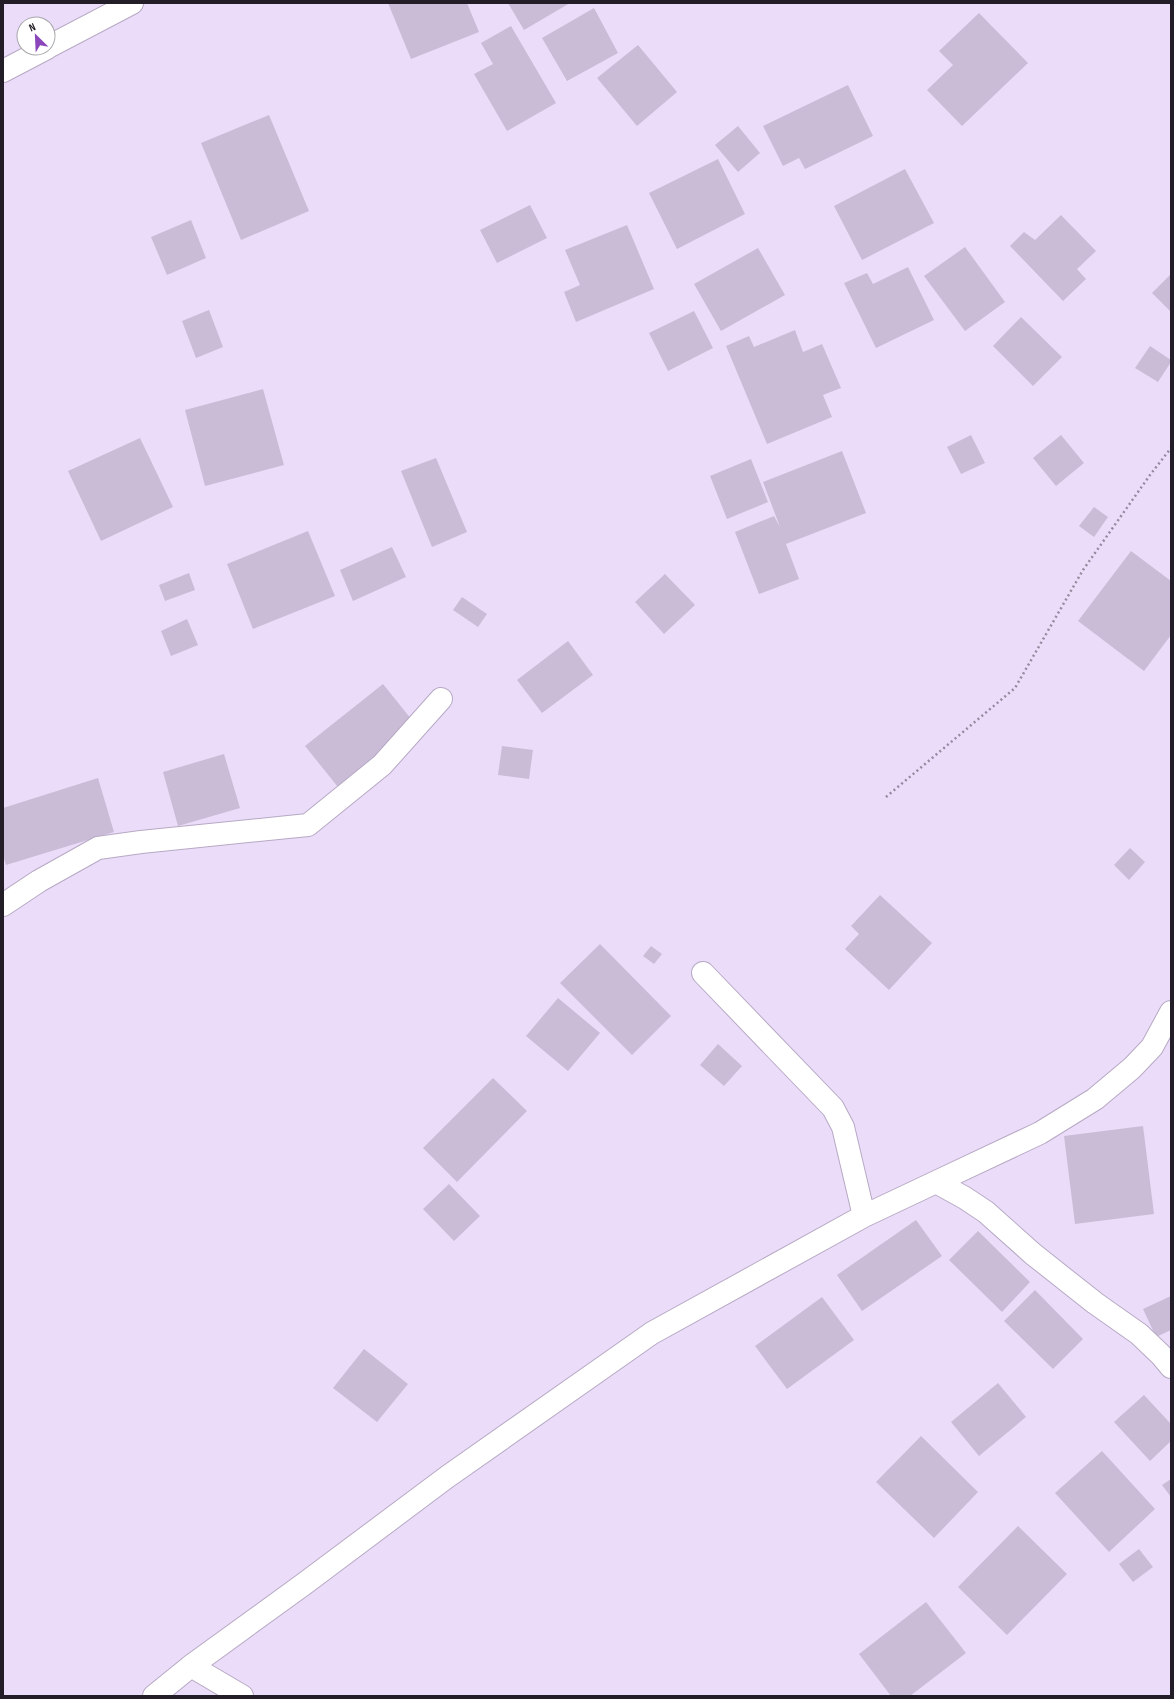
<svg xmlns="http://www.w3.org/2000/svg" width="1174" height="1699" viewBox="0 0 1174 1699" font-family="'Sofia Sans Condensed',sans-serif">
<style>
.building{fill:#cabcd7}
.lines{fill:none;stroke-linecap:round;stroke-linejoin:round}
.minor-casing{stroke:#b7a9c4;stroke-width:24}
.path{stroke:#958a9f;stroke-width:2.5;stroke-dasharray:2 3;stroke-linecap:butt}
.minor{stroke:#fff;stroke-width:22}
</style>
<rect width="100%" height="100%" fill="#ebddf9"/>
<path class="building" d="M388,3H467L479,32L411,59Z
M508,3H570L524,30Z
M594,8L618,53L567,81L542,38Z
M979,13L1028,63L962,126L927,90L953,65L939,51Z
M511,26L556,103L507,131L474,74L493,64L481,43Z
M638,45L677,92L637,126L597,78Z
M848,85L873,136L805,169L799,158L783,166L763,126Z
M269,115L309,211L241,240L201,143Z
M738,126L760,153L738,172L715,145Z
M718,159L745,214L677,249L649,193Z
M905,169L934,223L862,260L834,206Z
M530,205L547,238L497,263L480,230Z
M1061,215L1096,251L1077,269L1086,279L1063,301L1010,246L1024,232L1035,240Z
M191,220L206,258L167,275L151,237Z
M627,225L654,289L576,322L564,292L580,285L565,250Z
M965,247L1005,302L965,331L924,276Z
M758,248L785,295L721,331L694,284Z
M908,267L934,320L876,348L844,283L867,273L873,284Z
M1171,274V312L1152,293Z
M209,310L223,347L196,358L182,321Z
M694,311L713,348L668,371L649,333Z
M1021,317L1062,357L1033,386L993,346Z
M795,330L803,352L822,344L841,388L823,395L832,417L767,444L726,346L749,336L754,347Z
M1150,346L1171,360V362L1158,382L1135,368Z
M263,389L284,465L205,486L185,410Z
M971,435L985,463L961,474L947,447Z
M1061,435L1084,463L1056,486L1033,458Z
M140,438L173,507L101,541L68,471Z
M842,451L866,513L786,544L799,579L759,594L735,532L774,516L780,527L763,482Z
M436,458L467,532L432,547L401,471Z
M751,459L768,502L727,519L710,476Z
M1094,507L1108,517L1094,537L1079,526Z
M308,531L335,596L253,629L227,564Z
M392,547L406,577L353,601L340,570Z
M1131,551L1171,581V635L1144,671L1078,621Z
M189,573L195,590L165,601L159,585Z
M665,574L695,605L664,634L635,602Z
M462,597L487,614L478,627L453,610Z
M187,619L198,645L171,656L161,631Z
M568,641L593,675L542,713L517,680Z
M383,684L424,735L346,797L305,746Z
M502,746L533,750L529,779L498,775Z
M224,754L240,808L178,826L163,772Z
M98,778L114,832L6,865L3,855V808Z
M1130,848L1145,862L1129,880L1114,865Z
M880,895L932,943L889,990L845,949L859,934L851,926Z
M600,944L671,1016L632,1055L560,983Z
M651,946L662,954L654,964L643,956Z
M558,998L600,1033L568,1071L526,1036Z
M718,1044L742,1066L724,1086L700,1065Z
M493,1078L527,1111L457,1182L423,1148Z
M1143,1126L1154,1214L1075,1224L1064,1136Z
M449,1184L480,1216L454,1241L423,1209Z
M916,1220L942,1256L862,1311L837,1275Z
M978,1231L1030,1282L1002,1312L949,1260Z
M1035,1290L1083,1339L1053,1369L1004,1321Z
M1171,1296V1330L1156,1337L1143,1309Z
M822,1297L854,1340L787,1389L755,1346Z
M364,1349L408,1384L377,1422L333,1388Z
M998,1383L1026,1417L979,1456L951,1422Z
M1144,1395L1171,1424V1441L1150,1461L1114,1422Z
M921,1436L978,1492L934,1538L876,1482Z
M1102,1451L1155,1509L1109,1552L1055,1493Z
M1171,1479V1497L1162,1485Z
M1018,1526L1067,1574L1007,1635L958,1587Z
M1139,1549L1153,1567L1133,1582L1119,1564Z
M926,1602L966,1653L910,1696H891L859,1654Z"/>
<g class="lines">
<g class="minor-casing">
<path id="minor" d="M48,47L132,3
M3,71L47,48
M3,905L39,881L98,848L141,842L308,825L382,765L441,699
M703,973L833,1108L843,1127L864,1216
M936,1182L1040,1133L1095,1099L1132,1068L1152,1047L1171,1012
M191,1666L242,1696
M154,1696L191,1666L304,1584L447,1477L652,1333L864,1216L936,1182L965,1198L986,1212L1033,1254L1095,1303L1139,1334L1161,1355L1171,1367"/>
</g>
<path class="path" d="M886,797L1015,688L1083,570L1150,475L1171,448"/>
<use href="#minor" class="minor"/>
</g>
<rect width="1174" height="1699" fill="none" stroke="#231d27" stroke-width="8"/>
<g transform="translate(36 36) rotate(336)"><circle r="19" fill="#ffffff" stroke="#a7a5a9"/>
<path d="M0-3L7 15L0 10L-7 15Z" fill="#8a46ba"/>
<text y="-6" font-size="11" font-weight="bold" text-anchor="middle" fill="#231d27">N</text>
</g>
</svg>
